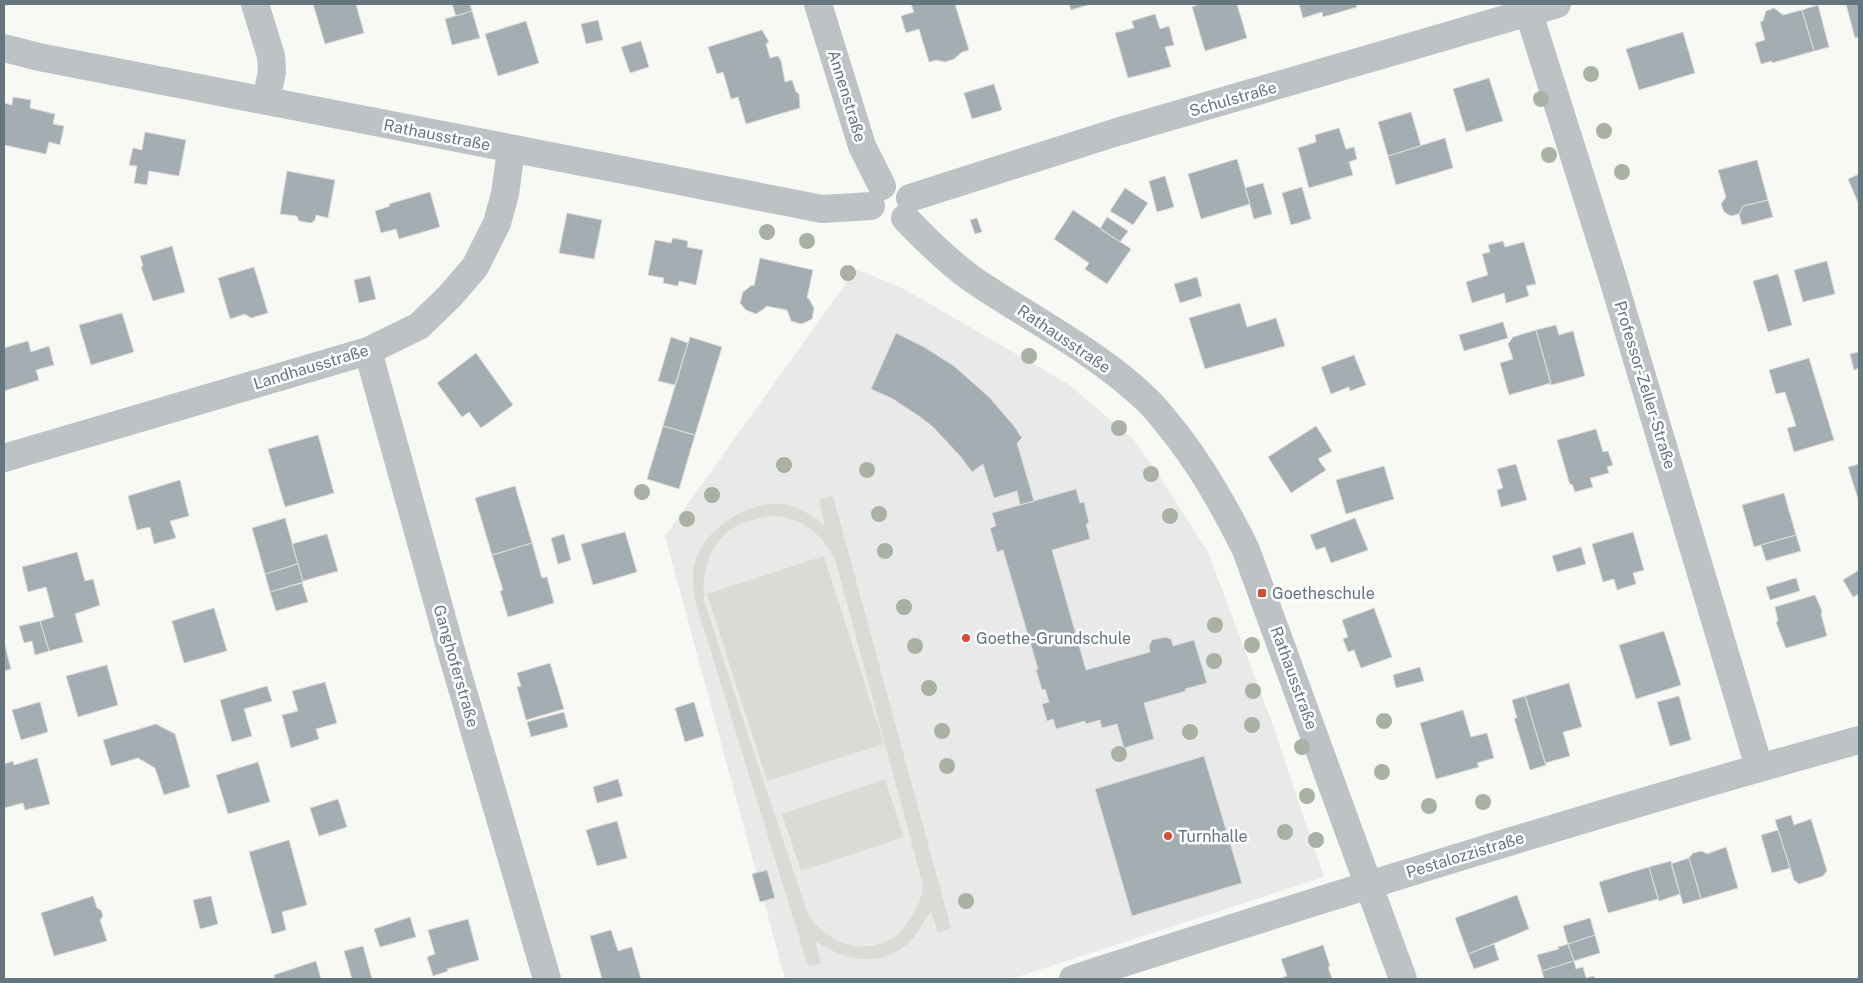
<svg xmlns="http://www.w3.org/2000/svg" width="1863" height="983" viewBox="0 0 1863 983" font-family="'Public Sans',sans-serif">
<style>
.built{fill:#e9e9e9}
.green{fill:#d8dcd5;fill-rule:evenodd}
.building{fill:#a4aeb2;stroke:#dad9d8}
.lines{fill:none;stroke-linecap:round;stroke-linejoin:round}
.street{stroke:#bdc2c5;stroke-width:28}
.tree{fill:#a9b1a5}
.poi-dot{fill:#d84c35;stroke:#fff;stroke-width:2}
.labels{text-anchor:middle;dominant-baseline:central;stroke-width:5;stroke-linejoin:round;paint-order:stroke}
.street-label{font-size:16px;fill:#65767e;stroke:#fff}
.poi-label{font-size:16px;fill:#65767e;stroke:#fff;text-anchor:start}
</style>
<rect width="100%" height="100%" fill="#f8f8f5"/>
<path class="built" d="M856,269L904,289L1068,384L1134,440L1162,480L1208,552L1272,723L1324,877L1011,979H785L665,536Z"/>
<path class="green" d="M833,496L951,928L938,933L931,911C925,919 920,929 914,937C885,970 847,962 815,941L821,964L808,966L695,600C693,587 691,572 696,559C706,527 755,496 789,505C802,508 814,518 825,526L819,499ZM771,516C802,517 821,533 835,559L923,885C922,898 918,907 911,917C906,924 901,934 893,938C861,956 829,944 808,915L704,601C702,574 708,544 733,528C744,521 759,519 771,516Z
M824,556L884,744L767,781L707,594Z
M885,779L904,837L801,871L782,814Z"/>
<path class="building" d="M313,4H356L364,33L325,44Z
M452,4H470L472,11L456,16Z
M911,4H955L969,50L962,52L954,59L945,62L936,60L929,62L919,29L906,33L901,16L914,12Z
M1069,4H1087L1088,5L1071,10Z
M1201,4H1237L1247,38L1205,51L1192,7Z
M1299,4H1356L1357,7L1323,17L1322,12L1303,18Z
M1846,4H1859V37L1855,38Z
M1818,5L1829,47L1814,51L1802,10Z
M1774,8L1783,15L1802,10L1814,51L1772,63V61L1761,64L1755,43L1765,40L1760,22L1763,21L1766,11Z
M472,11L480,38L452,45L445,19Z
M1155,14L1160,29L1169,26L1174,45L1165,47L1171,67L1128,78L1115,33L1134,28L1132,21Z
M598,20L603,40L586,44L581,24Z
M526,21L539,63L498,76L485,34Z
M762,30L769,42L766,44L770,58L778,56L781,61L785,82L792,80L796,92L799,94L800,108L746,124L738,97L731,99L723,72L717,74L708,47Z
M1683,32L1695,73L1639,90L1626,49Z
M641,41L649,67L630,73L621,47Z
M1489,78L1503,121L1466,132L1453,89Z
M994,84L1002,110L972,119L964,93Z
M13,97L31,100L30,108L55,114L53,124L64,126L60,145L49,142L46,154L4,145V103L12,105Z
M1411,112L1421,146L1388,156L1378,122Z
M1339,128L1346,149L1354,147L1357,159L1349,162L1353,175L1309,188L1298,148L1316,142L1315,135Z
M145,132L186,140L179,176L149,171L147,185L134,183L137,166L129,165L133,148L142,150Z
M1445,138L1453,168L1396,185L1388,156Z
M1237,159L1250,204L1201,219L1188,174Z
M1757,160L1768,200L1743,206L1739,214L1731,216L1724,212L1721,204L1726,197L1718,170Z
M287,171L335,180L328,218L316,215L315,220L311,223L299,221L297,216L280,214Z
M1859,174V205L1848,179Z
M1165,176L1174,207L1157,212L1149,181Z
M1263,183L1272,214L1254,219L1245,188Z
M1302,187L1311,219L1291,225L1282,193Z
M1125,188L1148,203L1133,225L1110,211Z
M430,192L440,227L399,239L396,229L381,233L375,211L390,206L389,204Z
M1768,200L1773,217L1742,225L1739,214L1743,206Z
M1073,210L1131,249L1107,284L1085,269L1089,263L1054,239Z
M567,213L602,220L594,259L559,253Z
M1107,217L1128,231L1120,242L1100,229Z
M977,218L982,232L975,234L970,220Z
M673,238L688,241L687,247L703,250L696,285L679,281L678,286L663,283L664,278L648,275L655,240L671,243Z
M1503,241L1505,247L1524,242L1536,284L1526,286L1529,296L1506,303L1504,293L1472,303L1466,282L1488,275L1482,254L1490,252L1488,245Z
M172,246L185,292L153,301L141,267L143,266L140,256Z
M760,258L813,270L807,298L809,299L814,308L812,319L802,324L791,321L787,310L766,306L765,308L756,314L746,310L740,303L743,292L752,285L754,286Z
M1827,261L1835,294L1803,302L1794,270Z
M254,267L268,313L251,318L245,314L230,319L218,278Z
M1778,274L1792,325L1768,332L1753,281Z
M370,276L376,299L359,303L354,280Z
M1197,277L1202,296L1180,303L1174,284Z
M1240,303L1247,327L1276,318L1285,346L1205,369L1189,318Z
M122,313L134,352L91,365L79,325Z
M1503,322L1508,338L1464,351L1459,335Z
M1556,325L1559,335L1573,331L1585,376L1551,385L1536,330Z
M1536,330L1551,383L1509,395L1500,363L1513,359L1508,344L1513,337Z
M896,333L924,347L954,366L989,397L1014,426L1022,438L1017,443L1034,501L1020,505L1017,491L994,498L983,464L972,472L960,456L933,427L919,416L893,399L871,389Z
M671,337L688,343L675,385L658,381Z
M690,337L722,347L695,435L663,426Z
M28,341L31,352L49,346L54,365L36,370L39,380L4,391V348Z
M1859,352V368L1854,370L1850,354Z
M476,353L513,405L481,428L469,412L462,417L437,383Z
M1354,355L1366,385L1350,391L1349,387L1331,394L1321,367Z
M1809,358L1834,440L1794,452L1787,428L1796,426L1785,392L1776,394L1769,370Z
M663,426L695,435L679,489L647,479Z
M1316,426L1332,451L1318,459L1326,470L1291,493L1268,457Z
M1596,429L1603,452L1608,451L1613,465L1607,467L1609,473L1590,478L1593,487L1575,492L1572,484L1570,485L1557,440Z
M318,435L334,493L285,507L268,449Z
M1516,464L1527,500L1501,507L1497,490L1503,488L1497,469Z
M1859,464V502L1848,467Z
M1384,466L1394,499L1346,514L1336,480Z
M180,480L189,516L170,521L176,538L154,544L150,527L137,530L128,496Z
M515,486L532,543L492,555L475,498Z
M1076,489L1080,503L1084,502L1089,523L1086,524L1090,539L1052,550L1086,670L1150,652L1149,646L1152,640L1165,637L1171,639L1173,646L1194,640L1207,683L1185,689L1186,691L1144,703L1154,739L1124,748L1117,724L1102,728L1100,720L1086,724L1085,721L1056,729L1053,719L1047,721L1042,704L1049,702L1045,689L1042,690L1036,670L1038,669L1003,550L997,552L990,528L996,526L992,513Z
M1784,493L1796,535L1754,547L1742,505Z
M285,518L298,564L265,574L252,528Z
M1355,518L1368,550L1331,563L1325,547L1316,550L1310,535Z
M625,532L637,572L593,585L581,544Z
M1633,532L1644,570L1633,573L1636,584L1617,590L1614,579L1603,582L1592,544Z
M327,534L338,571L303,581L292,544Z
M564,534L571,560L558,564L551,538Z
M1796,535L1801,551L1766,561L1761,545Z
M532,543L542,578L547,577L554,603L508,617L500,591L503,590L492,555Z
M1581,547L1586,564L1557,572L1552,556Z
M77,552L85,581L93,579L100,605L75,614L83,642L49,651L40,621L54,617L46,587L28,592L22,567Z
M298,564L303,582L270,592L265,574Z
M1859,570V594L1853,597L1843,580Z
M1796,578L1800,591L1770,600L1766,587Z
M302,583L308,602L276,611L270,592Z
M1815,595L1822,611L1821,614L1827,636L1786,648L1776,622L1778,621L1775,607Z
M214,608L227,651L184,663L172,621Z
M1374,608L1392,657L1361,668L1354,650L1348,652L1343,639L1348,637L1342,620Z
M40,621L49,651L35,655L32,641L24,643L19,626Z
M1664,631L1681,685L1636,699L1619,645Z
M4,642L11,669L4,671Z
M550,663L564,709L526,720L517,687L521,686L517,673Z
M107,665L118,705L78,717L66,676Z
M1420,667L1424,681L1396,688L1393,675Z
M325,682L337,723L316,729L319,739L291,748L282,715L298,711L292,691Z
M1569,683L1582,727L1563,732L1570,756L1545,763L1525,696Z
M267,686L272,701L244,709L252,736L232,742L220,700Z
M1525,696L1546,765L1530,770L1514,718H1517L1512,700Z
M1679,696L1691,740L1670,746L1657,702Z
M40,702L48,732L21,740L12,710Z
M694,702L704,736L685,742L675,708Z
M1463,710L1471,737L1487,733L1494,758L1477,763L1479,767L1436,779L1420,723Z
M564,712L568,727L531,737L527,722Z
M156,724L175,734L190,787L164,795L155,768L138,758L111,766L103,740Z
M1204,756L1242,883L1132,916L1095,789Z
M37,758L50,804L25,810L23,803L4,808V764L13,761L14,765Z
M258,762L270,802L228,814L216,775Z
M618,779L623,796L597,803L593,787Z
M338,799L347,827L319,836L310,808Z
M1791,815L1794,825L1811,819L1827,871L1823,876L1799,884L1794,880L1775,820Z
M617,821L627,858L597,866L586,830Z
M1778,830L1790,868L1772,873L1761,835Z
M289,840L307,905L282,912L286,930L272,934L249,852Z
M1726,847L1738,888L1701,899L1689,858L1693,853L1702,851L1707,854Z
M1689,858L1701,899L1683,904L1671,864Z
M1671,861L1680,894L1659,901L1649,867Z
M1649,867L1658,899L1608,913L1599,882Z
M767,870L775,898L760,902L752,874Z
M1517,895L1529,929L1468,954L1455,918Z
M93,896L97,908L101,910L103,916L100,920L107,941L54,956L41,913Z
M211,896L218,924L200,929L193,900Z
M410,917L416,937L380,947L374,929Z
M1590,918L1595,935L1568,944L1563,926Z
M468,919L479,960L447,969L448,971L433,976L427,957L435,954L428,930Z
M611,930L618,951L632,947L641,979H602L590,936Z
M1595,935L1600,953L1574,961L1568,944Z
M1494,944L1499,960L1474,969L1468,954Z
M1568,944L1574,961L1542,971L1537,955L1559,949L1558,947Z
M1323,945L1330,966L1328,967L1332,979H1284L1283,977L1287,976L1281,959Z
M363,946L372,979H352L344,951Z
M316,961L321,979H275L274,975Z
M1574,961L1576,969L1583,967L1586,978L1594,976L1595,979H1544L1542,971Z"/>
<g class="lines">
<path class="street" d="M255,4L271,56L272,72L266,100
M818,4L862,146L882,186
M1526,4L1612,276L1759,767
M4,48L39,57C300,106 561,158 822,209L871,206
M910,198L1117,132L1557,4
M905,218C926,240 947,261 972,279C1029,318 1096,351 1146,399C1157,409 1166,422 1176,434C1204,470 1226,509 1246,550L1403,979
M368,351L450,647L547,979
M4,458L368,351L419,326L449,297L475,267L497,223L505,194L511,150
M1073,979C1334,895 1595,813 1859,740"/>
</g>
<g class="tree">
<circle cx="1591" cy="74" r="8"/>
<circle cx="1541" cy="99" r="8"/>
<circle cx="1604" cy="131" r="8"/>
<circle cx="1549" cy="155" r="8"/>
<circle cx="1622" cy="172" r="8"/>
<circle cx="767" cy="232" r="8"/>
<circle cx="807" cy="241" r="8"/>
<circle cx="848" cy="273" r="8"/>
<circle cx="1029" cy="356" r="8"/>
<circle cx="1119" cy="428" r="8"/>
<circle cx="784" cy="465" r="8"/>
<circle cx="867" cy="470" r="8"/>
<circle cx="1151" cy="474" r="8"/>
<circle cx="642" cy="492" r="8"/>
<circle cx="712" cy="495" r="8"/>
<circle cx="879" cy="514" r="8"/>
<circle cx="1170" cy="516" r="8"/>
<circle cx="687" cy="519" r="8"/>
<circle cx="885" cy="551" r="8"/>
<circle cx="904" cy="607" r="8"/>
<circle cx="1215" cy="625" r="8"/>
<circle cx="1252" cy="645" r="8"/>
<circle cx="915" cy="646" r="8"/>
<circle cx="1214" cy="661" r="8"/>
<circle cx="929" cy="688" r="8"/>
<circle cx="1253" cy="691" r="8"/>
<circle cx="1384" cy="721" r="8"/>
<circle cx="1252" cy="725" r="8"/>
<circle cx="942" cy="731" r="8"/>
<circle cx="1190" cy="732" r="8"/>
<circle cx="1302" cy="747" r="8"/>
<circle cx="1119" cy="754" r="8"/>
<circle cx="947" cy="766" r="8"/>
<circle cx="1382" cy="772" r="8"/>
<circle cx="1307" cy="796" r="8"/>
<circle cx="1483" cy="802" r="8"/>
<circle cx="1429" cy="806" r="8"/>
<circle cx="1285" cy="832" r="8"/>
<circle cx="1316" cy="840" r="8"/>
<circle cx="966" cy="901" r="8"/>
</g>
<g class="poi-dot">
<rect x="1257" y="588" width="10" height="10" rx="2.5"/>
<circle cx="966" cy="638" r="5"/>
<circle cx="1168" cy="836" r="5"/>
</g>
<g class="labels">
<g class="street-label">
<text transform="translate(847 96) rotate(73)">Annenstraße</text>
<text transform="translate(1233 99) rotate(-16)">Schulstraße</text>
<text transform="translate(437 135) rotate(11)">Rathausstraße</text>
<text transform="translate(1064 339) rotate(34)">Rathausstraße</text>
<text transform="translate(311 367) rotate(-17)">Landhausstraße</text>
<text transform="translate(1645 385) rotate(73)">Professor-Zeller-Straße</text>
<text transform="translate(456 666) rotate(74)">Ganghoferstraße</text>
<text transform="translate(1294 678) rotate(70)">Rathausstraße</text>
<text transform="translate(1465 855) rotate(-17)">Pestalozzistraße</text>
</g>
<g class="poi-label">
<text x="1272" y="593">Goetheschule</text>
<text x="976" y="638">Goethe-Grundschule</text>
<text x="1178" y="836">Turnhalle</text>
</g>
</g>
<rect width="1863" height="983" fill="none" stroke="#65767e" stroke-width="10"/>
</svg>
